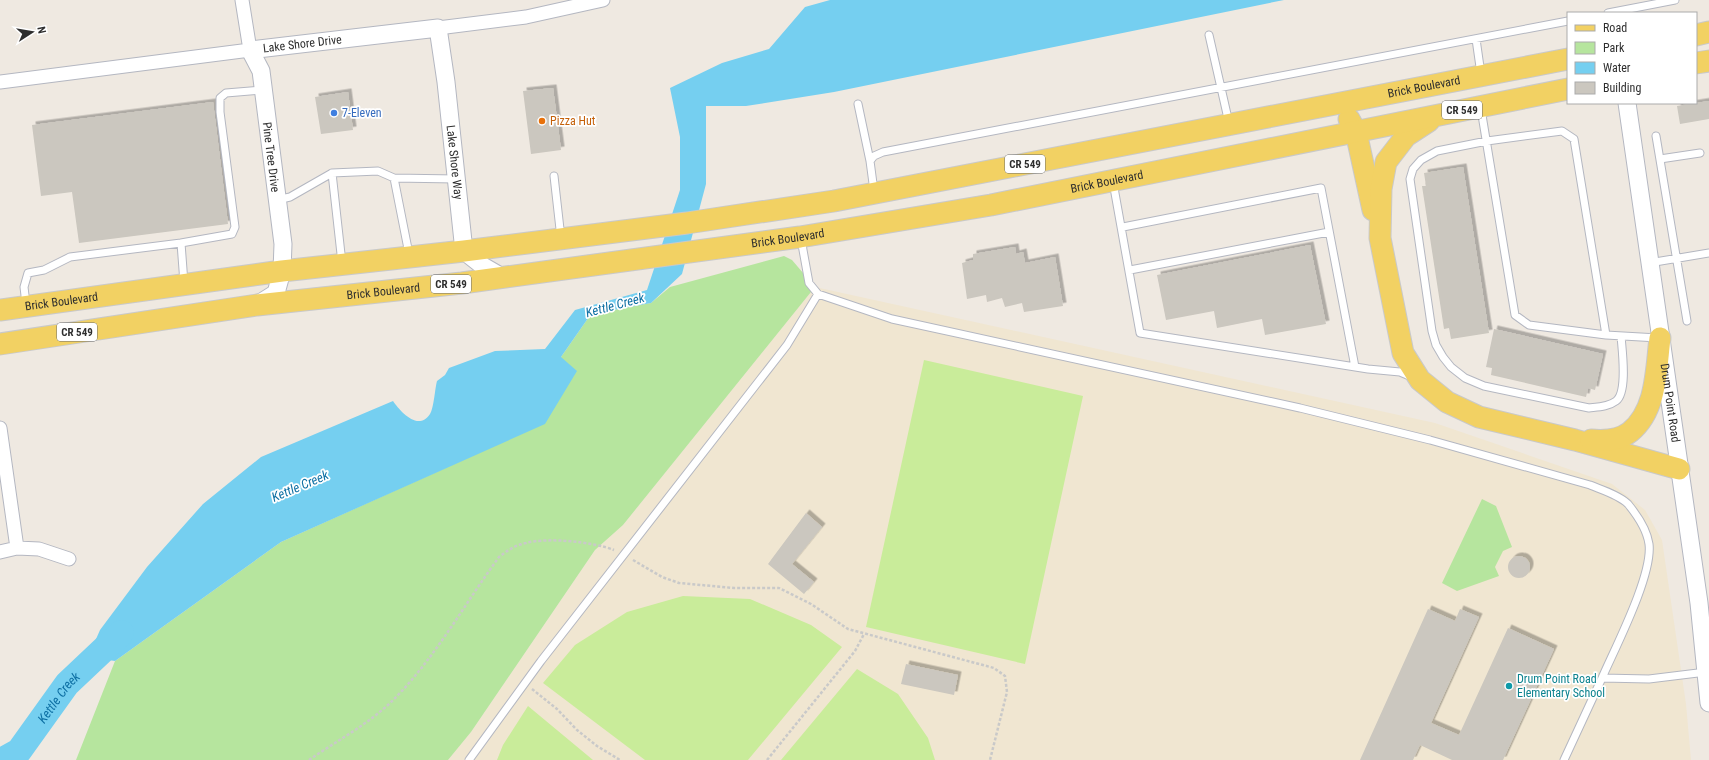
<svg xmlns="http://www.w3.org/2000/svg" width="1709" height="760" viewBox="0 0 1709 760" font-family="'Roboto Condensed',sans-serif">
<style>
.education{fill:#f0e6d1}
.green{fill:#b6e59e}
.pitch{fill:#c9ec9a}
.water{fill:#75cff0}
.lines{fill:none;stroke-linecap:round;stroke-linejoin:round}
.river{stroke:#75cff0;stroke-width:26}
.building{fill:#cbc7bf;filter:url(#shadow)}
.service-casing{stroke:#b4b7c1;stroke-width:9}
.minor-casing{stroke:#b4b7c1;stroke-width:15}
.tertiary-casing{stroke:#b4b7c1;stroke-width:19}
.primary-casing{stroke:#c9c9c9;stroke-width:23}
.path{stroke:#c9c9c9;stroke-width:2.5;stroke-dasharray:3 2;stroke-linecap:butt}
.service{stroke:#fff;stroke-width:7}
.minor{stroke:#fff;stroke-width:13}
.tertiary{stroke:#fff;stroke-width:17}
.primary{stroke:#f2d163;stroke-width:21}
.shop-dot{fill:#3f7fe0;stroke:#fff;stroke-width:1.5}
.food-dot{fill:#e8710a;stroke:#fff;stroke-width:1.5}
.culture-dot{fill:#0f9aa8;stroke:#fff;stroke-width:1.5}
.labels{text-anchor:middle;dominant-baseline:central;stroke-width:3.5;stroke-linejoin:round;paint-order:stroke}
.shield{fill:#fff;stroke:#6d6d6d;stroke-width:1}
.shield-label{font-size:11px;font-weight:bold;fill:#2e2e2e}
.street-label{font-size:12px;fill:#2e2e2e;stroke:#fff}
.shop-label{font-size:12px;fill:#366cbe;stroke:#fff;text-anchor:start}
.food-label{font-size:12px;fill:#c56008;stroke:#fff;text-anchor:start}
.culture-label{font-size:12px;fill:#0d838f;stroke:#fff;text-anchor:start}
.water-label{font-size:13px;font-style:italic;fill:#0d6fa3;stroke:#fff}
</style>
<defs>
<filter id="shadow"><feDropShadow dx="3.5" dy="-3.5" stdDeviation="0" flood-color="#0004"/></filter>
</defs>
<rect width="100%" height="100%" fill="#efe9e1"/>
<path class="education" d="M815,287L1435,423L1612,484L1645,510L1662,540L1686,704L1691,760H448L471,732L595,550L623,525Z"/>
<path class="green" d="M784,256L792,260L815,287L623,525L595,550L471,732L448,760H76L115,661L281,542L545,423L561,357L591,314L651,303L670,287Z
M1482,499L1496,506L1512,547L1503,551L1495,567L1499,576L1457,591L1442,583Z"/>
<path class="pitch" d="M924,360L1083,396L1025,664L866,627Z
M683,596L750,599L811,625L842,647L748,760H645L543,683L575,645L627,612Z
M857,669L898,694L928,738L935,760H781Z
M528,706L593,760H497L503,745Z"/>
<path class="water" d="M830,0H1284L834,92L746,106H706V184L682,274L651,303L591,314L561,357L577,371L545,424L281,542L115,661L95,658L93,646L100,630L147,567L203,504L261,457L393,401C400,411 418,432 430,414C434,408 435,388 437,381L445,375L449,368L495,351L545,349L575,310L647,290L680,190V137L670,88L722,63L769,49L805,7Z"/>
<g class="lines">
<path class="river" id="s1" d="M3,760L19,751L67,684L121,633"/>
</g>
<path class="building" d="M553,88L561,150L531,154L523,91Z
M348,92L353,130L321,134L315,97Z
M1709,101V119L1680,124L1677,106Z
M213,102L228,224L79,243L72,192L41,196L32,125Z
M1463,167L1489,333L1451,339L1449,328L1444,329L1422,186H1426L1424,173Z
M1310,245L1326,324L1265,335L1262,319L1217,328L1214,311L1166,320L1157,275Z
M1015,247L1016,254L1023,252L1025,263L1055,257L1063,306L1024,312L1022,303L1005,307L1002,298L987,302L986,295L967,299L962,263L973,260V254Z
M1494,329L1603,354L1595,390L1588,388L1586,397L1491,375L1492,368L1486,367Z
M806,513L822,527L792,564L814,582L804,594L768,564Z
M1508 567a11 11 0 1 1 22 0a11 11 0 1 1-22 0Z
M1428,609L1455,621L1460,609L1479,617L1431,723L1459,735L1508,628L1554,649L1503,760H1452L1420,745L1413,760H1360Z
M906,664L958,675L954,695L901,684Z"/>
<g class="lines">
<g class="service-casing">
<path id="service" d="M1608,13L1675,0
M1209,35L1229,123
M1476,39L1481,74
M858,104L870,161
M1481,109L1515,315L1529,325L1606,335L1658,338
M1656,136L1687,321
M1660,159L1700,153
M332,173L342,263
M554,176L561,238
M1113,182L1140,333L1368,369L1400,372L1412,377
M874,191L870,161L874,156L883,152L1568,21
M277,200L290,197L332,173L378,171L394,178
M1123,227L1321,188L1355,367
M181,243L232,234L235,227L220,112V98L226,93L263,90
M409,254L394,178L456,179
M1649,263L1709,253
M1130,270L1329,232
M818,294L892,319L1300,408L1430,440L1590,485C1602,490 1619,495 1628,504C1637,515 1647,530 1649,544C1653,575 1615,648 1602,678
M26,304L24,287L28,273L44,270L70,257L181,243L184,283
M1606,335L1574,139L1562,131L1487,141L1437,151L1421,160L1413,169L1410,179L1432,331L1436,345L1443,357L1451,367L1465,378L1484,386L1589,408C1598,407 1608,407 1616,401C1628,392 1622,350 1621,336
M469,760L541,661L787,345L818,294L809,283L801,239
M1564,760L1602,678L1649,679L1706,672"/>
</g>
<g class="minor-casing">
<path id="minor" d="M438,28L526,17L603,0
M0,82L250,50L242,0
M0,428L17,548L0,552
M17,548L39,549L69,559"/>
</g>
<g class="tertiary-casing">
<g id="tertiary">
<path id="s2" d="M1627,103L1699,603L1709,703"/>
<path id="s3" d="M257,305L276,293L282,271L283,244L261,71L250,50L438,28L446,82L464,251L483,266L502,277"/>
</g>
</g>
<g class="primary-casing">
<g id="primary">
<path d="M1696,35L1709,32"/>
<path d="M1696,63L1709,61"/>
<path d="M1349,119L1356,132L1373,210"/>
<path d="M1429,121L1406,136L1386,162L1381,189L1380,238L1403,353L1420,380L1447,402L1479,417L1575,440L1679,469"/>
<path id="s4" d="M0,310L282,271L464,251L687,223L834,201L1568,59"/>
<path id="s5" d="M0,344L257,305L462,283L800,237L991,205L1568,89"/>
<path d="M1591,440C1603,441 1620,440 1630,432C1657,410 1656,370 1660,338"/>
</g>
</g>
<path class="path" d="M633,560L662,577L679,583L734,588H779L811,604L848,629L994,668L1005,676L1007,692L990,760
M532,689L557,709L577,730L597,746L620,760
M309,760C335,742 365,726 389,704C433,662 463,606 499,557C507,551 515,545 526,543C547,537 594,542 614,550
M767,760L855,651L864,634"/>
<use href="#service" class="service"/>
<use href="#minor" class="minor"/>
<use href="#tertiary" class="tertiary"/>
<use href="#primary" class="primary"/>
</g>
<circle class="shop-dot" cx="334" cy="113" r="4"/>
<circle class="food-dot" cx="542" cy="121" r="4"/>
<circle class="culture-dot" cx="1509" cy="686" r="4"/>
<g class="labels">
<g class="shield">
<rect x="1442" y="101" width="40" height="18" rx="3"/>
<rect x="1005" y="155" width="40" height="18" rx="3"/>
<rect x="431" y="275" width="40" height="18" rx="3"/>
<rect x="57" y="323" width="40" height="18" rx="3"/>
</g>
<g class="shield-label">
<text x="1462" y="110">CR 549</text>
<text x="1025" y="164">CR 549</text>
<text x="451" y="284">CR 549</text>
<text x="77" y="332">CR 549</text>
</g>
<g class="street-label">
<text stroke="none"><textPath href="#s3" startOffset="323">Lake Shore Drive</textPath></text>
<text stroke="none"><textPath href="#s4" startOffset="1442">Brick Boulevard</textPath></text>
<text transform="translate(271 157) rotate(83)">Pine Tree Drive</text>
<text stroke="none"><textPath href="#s3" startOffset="595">Lake Shore Way</textPath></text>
<text stroke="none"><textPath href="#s5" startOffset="1119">Brick Boulevard</textPath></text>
<text stroke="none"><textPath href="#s5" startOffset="795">Brick Boulevard</textPath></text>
<text stroke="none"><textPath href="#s5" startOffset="387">Brick Boulevard</textPath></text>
<text stroke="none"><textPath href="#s4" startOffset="62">Brick Boulevard</textPath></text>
<text stroke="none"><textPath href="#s2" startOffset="303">Drum Point Road</textPath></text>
</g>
<g class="shop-label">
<text x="342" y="113">7-Eleven</text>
</g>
<g class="food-label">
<text x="550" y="121">Pizza Hut</text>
</g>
<g class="culture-label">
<text x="1517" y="679">Drum Point Road<tspan x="1517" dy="14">Elementary School</tspan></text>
</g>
<g class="water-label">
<text transform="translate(615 305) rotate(-15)">Kettle Creek</text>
<text transform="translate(300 486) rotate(-23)">Kettle Creek</text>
<text stroke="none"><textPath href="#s1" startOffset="85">Kettle Creek</textPath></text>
</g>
</g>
<rect x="1567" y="12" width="130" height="92" fill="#ffffff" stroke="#ababab"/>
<rect x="1575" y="25" width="20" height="6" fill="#f2d163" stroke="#ababab"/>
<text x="1603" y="32" font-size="12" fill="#2e2e2e">Road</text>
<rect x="1575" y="42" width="20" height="12" fill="#b6e59e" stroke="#ababab"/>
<text x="1603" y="52" font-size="12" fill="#2e2e2e">Park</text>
<rect x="1575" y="62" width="20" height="12" fill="#75cff0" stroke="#ababab"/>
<text x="1603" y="72" font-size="12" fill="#2e2e2e">Water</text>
<rect x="1575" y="82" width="20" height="12" fill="#cbc7bf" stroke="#ababab"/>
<text x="1603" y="92" font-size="12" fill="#2e2e2e">Building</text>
<g transform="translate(32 32) rotate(78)" stroke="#ffffff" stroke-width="3" paint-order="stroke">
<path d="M0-3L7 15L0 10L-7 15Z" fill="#2e2e2e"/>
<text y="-6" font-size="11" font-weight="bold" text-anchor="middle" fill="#2e2e2e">N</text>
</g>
</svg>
